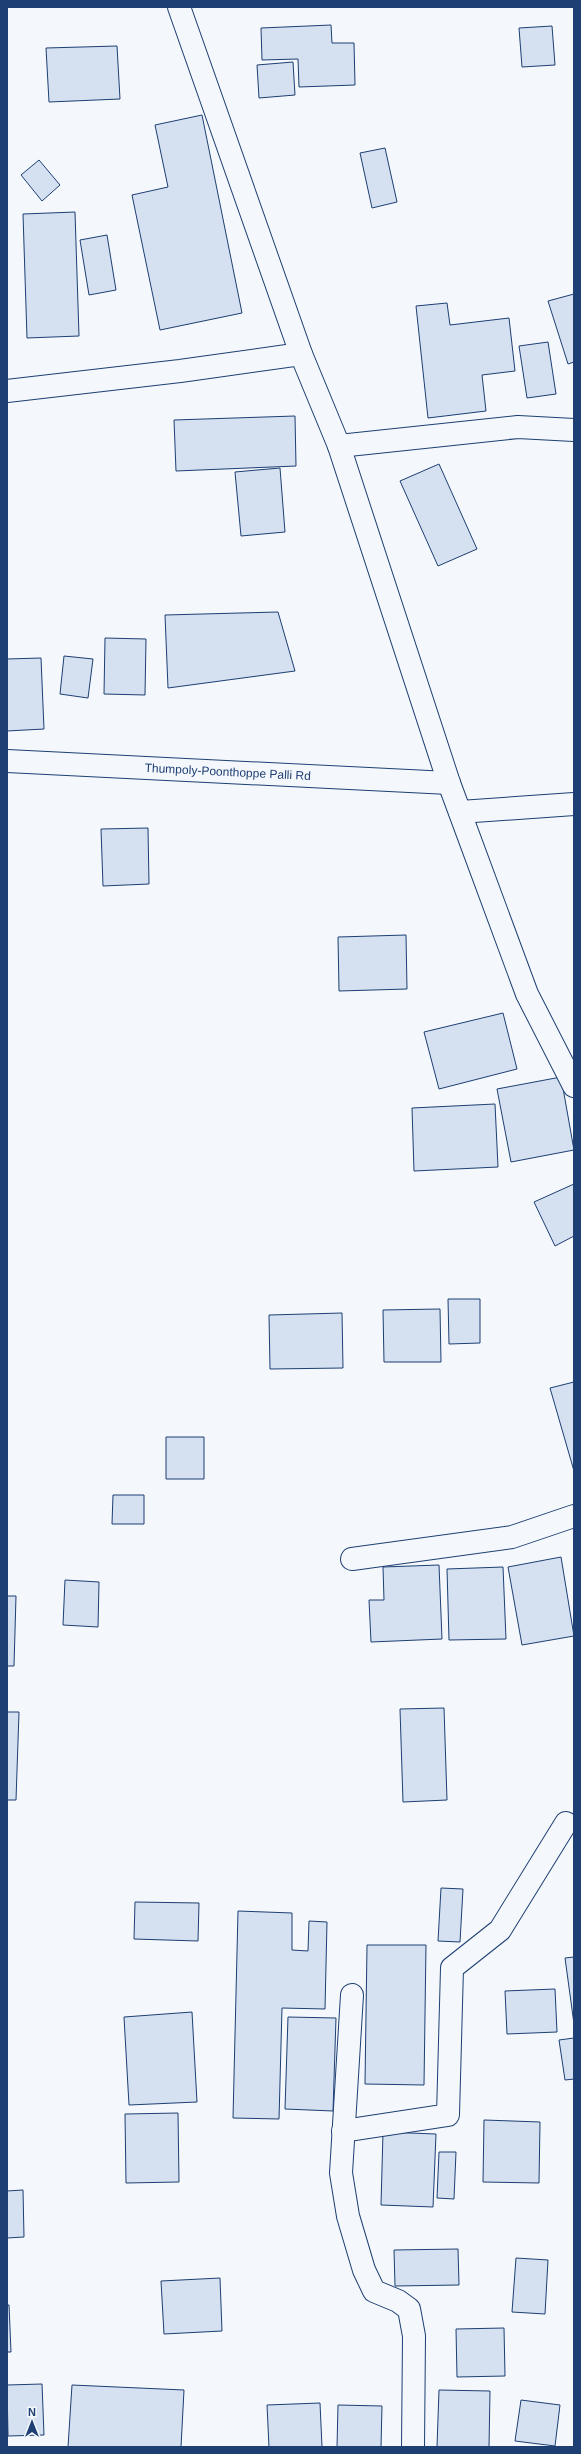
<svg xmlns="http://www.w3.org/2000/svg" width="581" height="2454" viewBox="0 0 581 2454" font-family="Arial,sans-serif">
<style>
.building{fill:#d5e0f0;stroke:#1d3f73}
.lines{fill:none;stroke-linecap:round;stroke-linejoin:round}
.street-casing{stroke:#1d3f73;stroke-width:24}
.secondary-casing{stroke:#1d3f73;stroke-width:24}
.street{stroke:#f4f7fb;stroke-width:22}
.secondary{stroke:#f4f7fb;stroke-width:22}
.labels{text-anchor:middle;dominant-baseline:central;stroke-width:3;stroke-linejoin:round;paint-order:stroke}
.street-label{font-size:12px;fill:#1d3f73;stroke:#f4f7fb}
</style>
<rect width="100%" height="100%" fill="#f4f7fb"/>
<path class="building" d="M331,25L332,43H354L355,85L299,87L298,59L262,60L261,28Z
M552,26L555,65L522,67L519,28Z
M117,46L120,99L49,102L46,48Z
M293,62L295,95L259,98L257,65Z
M202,115L242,313L160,330L132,195L168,187L155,125Z
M385,148L397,202L372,208L360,153Z
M39,160L60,185L42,201L21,175Z
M75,212L79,336L27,338L23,214Z
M107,235L116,290L89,295L80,240Z
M574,294V362L568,364L548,301Z
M447,303L450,325L509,318L515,371L482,375L486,411L428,418L416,306Z
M548,342L556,394L527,398L519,346Z
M295,416L296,466L176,471L174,420Z
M439,464L477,549L438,566L400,481Z
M280,468L285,532L241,536L235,472Z
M278,612L295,671L168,688L165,615Z
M105,638L146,639L145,695L104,694Z
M64,656L93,659L88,698L60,694Z
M41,658L44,729L7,731V659Z
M148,828L149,884L103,886L101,829Z
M406,935L407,989L339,991L338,937Z
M503,1013L517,1069L439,1089L424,1032Z
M561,1077L574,1150L511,1162L497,1089Z
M495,1104L498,1167L414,1171L412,1108Z
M574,1184V1236L555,1246L534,1202Z
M448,1299H480V1343L449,1344Z
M440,1309L441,1362H384L383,1310Z
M342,1313L343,1368L270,1369L269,1315Z
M574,1382V1471L550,1388Z
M166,1437H204V1479H166Z
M113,1495H144V1524H112Z
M561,1557L574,1636L522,1645L508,1567Z
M439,1565L442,1639L371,1642L369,1600H384L383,1567Z
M503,1567L506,1639L449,1640L447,1569Z
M65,1580L99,1582L98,1627L63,1625Z
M7,1596H16L14,1666H7Z
M444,1708L447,1800L403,1802L400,1709Z
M7,1712H19L16,1800H7Z
M441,1888L463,1889L460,1942L438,1941Z
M135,1902L199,1903L198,1941L134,1939Z
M238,1911L292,1913V1950L308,1951L309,1921L327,1922L325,2009L282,2008L279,2119L233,2118Z
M367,1945H426L424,2085L365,2084Z
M574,1957V2024L565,1958Z
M555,1989L557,2032L507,2034L505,1991Z
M192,2012L197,2102L129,2105L124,2017Z
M288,2017L336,2018L333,2111L285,2109Z
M574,2038V2079L565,2080L559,2040Z
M178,2113L179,2182L126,2183L125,2114Z
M484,2120L540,2122L539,2183L483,2182Z
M383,2132L436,2134L433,2207L381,2205Z
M439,2152H456L454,2199L437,2198Z
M23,2190L24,2237L7,2238V2191Z
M458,2249L459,2285L395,2286L394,2250Z
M516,2258L548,2260L545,2314L512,2312Z
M220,2278L222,2331L164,2334L161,2281Z
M7,2305H9L11,2352H7Z
M504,2328L505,2376L457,2377L456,2329Z
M42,2384L44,2435L8,2436L7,2385Z
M72,2385L184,2390L181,2447H68Z
M439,2390L490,2391L489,2447H437Z
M521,2400L560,2405L555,2446L515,2441Z
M320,2403L322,2447H269L267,2405Z
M338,2405L382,2406L381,2447H337Z"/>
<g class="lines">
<g class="street-casing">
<g id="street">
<path d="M7,391L180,371L301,354"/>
<path d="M339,446L518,427L574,430"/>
<path id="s1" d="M7,761L449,783"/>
<path d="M460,812L574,804"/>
<path d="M352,1559L512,1537L574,1516"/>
<path d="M352,1995L341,2173L348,2216L364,2270L374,2291L398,2301L409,2309L414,2336L413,2447"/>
<path d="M343,2131L448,2115L452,1968L500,1930L566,1823"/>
</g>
</g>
<g class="secondary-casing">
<path id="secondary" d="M179,7L301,354L339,446L449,783L527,994L574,1086"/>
</g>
<use href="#street" class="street"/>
<use href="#secondary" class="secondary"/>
</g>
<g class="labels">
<g class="street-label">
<text stroke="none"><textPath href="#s1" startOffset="221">Thumpoly-Poonthoppe Palli Rd</textPath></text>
</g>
</g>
<rect width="581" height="2454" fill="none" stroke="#1d3f73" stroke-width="16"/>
<g transform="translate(32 2422)" stroke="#f4f7fb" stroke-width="3" paint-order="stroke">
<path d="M0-3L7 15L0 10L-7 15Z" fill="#1d3f73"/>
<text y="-6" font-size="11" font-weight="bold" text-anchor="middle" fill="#1d3f73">N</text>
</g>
</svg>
